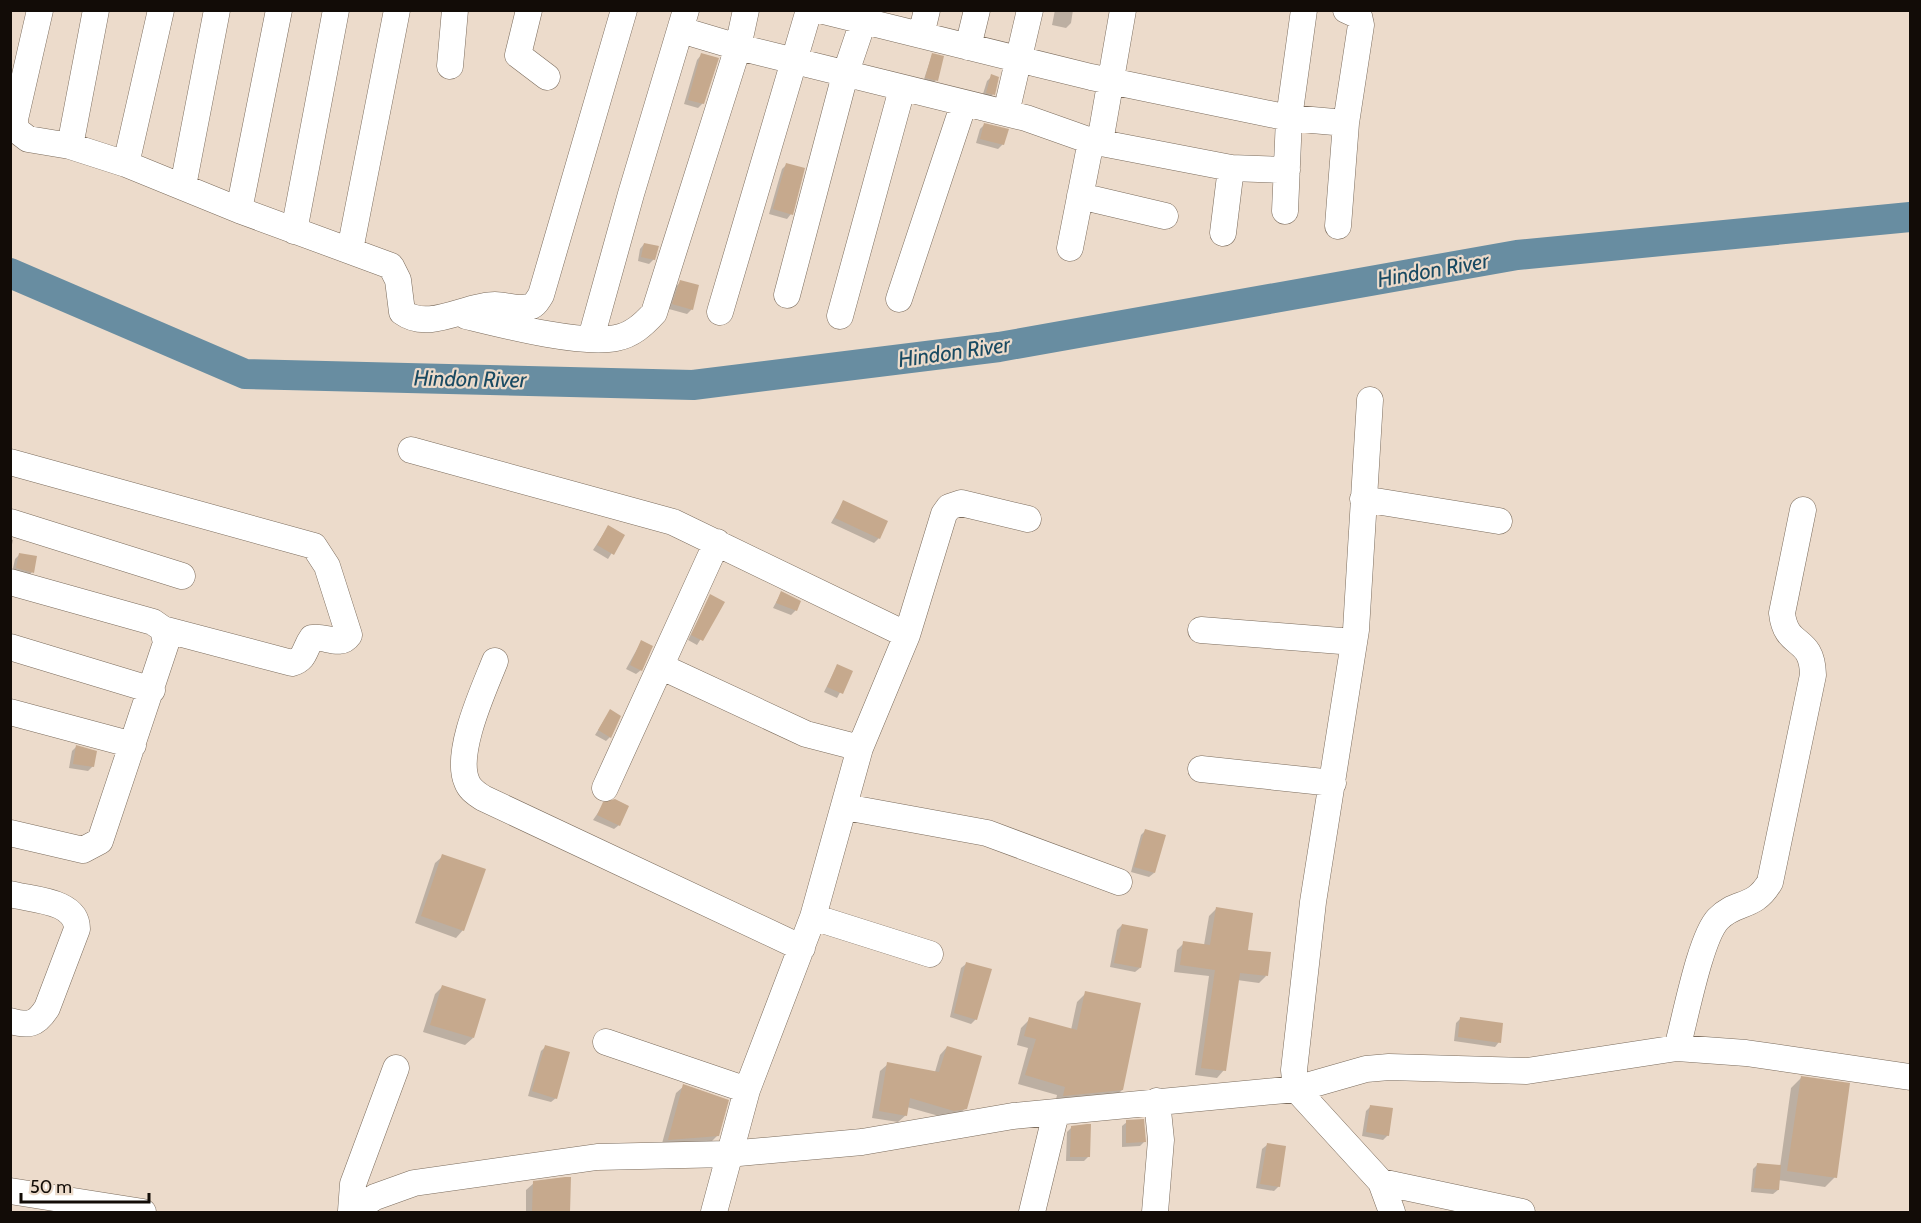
<svg xmlns="http://www.w3.org/2000/svg" width="1921" height="1223" viewBox="0 0 1921 1223" font-family="Cabin,sans-serif">
<style>
.shadow{fill:#0003}
.lines{fill:none;stroke-linecap:round;stroke-linejoin:round}
.river{stroke:#688da1;stroke-width:30}
.building{fill:#c6a98d}
.minor-casing{stroke:#7b6c5d;stroke-width:27}
.minor{stroke:#fff;stroke-width:26}
.labels{text-anchor:middle;dominant-baseline:central;stroke-width:4.5;stroke-linejoin:round;paint-order:stroke}
.water-label{font-size:22px;font-style:italic;fill:#194a62;stroke:#ecdbcb}
</style>
<rect width="100%" height="100%" fill="#ecdbcb"/>
<path class="shadow" d="M1055,10H1073L1071,23L1066,28L1052,25Z
M701,55L703,103L698,108L684,104L697,60Z
M932,55L936,80L934,82L924,79Z
M992,76L993,94L989,99L982,97L987,81Z
M984,125L1003,144L998,149L976,143L980,129Z
M787,164L791,214L787,219L769,214L782,169Z
M644,244L654,259L649,264L638,261L640,249Z
M681,282L692,309L687,314L669,309L676,286Z
M843,502L879,538L874,543L831,523Z
M608,527L623,535L608,559L593,550Z
M10,539L13,540L10,554Z
M20,554L32,572L28,577L12,573L15,559Z
M781,593L796,610L791,615L773,608Z
M710,596L723,603L697,645L688,640Z
M641,642V670L636,674L626,669Z
M837,666L851,672L837,698L824,692Z
M610,711V737L606,741L595,735Z
M76,747L93,766L88,771L69,768L72,751Z
M604,804L619,825L614,829L593,820Z
M1145,831L1154,873L1149,877L1131,872L1141,835Z
M443,856L463,930L456,938L415,923L435,863Z
M1216,909L1266,976L1259,983L1237,980L1224,1070L1217,1078L1195,1075L1209,976L1174,972L1177,950L1184,943L1204,945L1209,916Z
M1122,925L1140,968L1135,972L1110,967L1117,930Z
M966,964L976,1019L971,1024L950,1017L961,968Z
M442,987L473,1038L465,1045L423,1032L435,994Z
M1086,993L1122,1090L1113,1099L1055,1104L1057,1095L1018,1084L1028,1048L1017,1045L1021,1028L1030,1019L1071,1030L1077,1002Z
M1461,1018L1499,1042L1495,1047L1454,1041L1456,1023Z
M546,1046L556,1098L551,1102L528,1096L541,1051Z
M947,1047L966,1108L958,1115L946,1118L907,1107L906,1115L898,1122L872,1118L880,1071L888,1064L935,1072L940,1055Z
M1801,1078L1835,1177L1825,1187L1778,1180V1190L1773,1194L1751,1192L1753,1169L1757,1165L1780,1167L1791,1088Z
M684,1086L718,1135L710,1143L661,1147L676,1093Z
M1371,1106L1388,1135L1383,1140L1362,1136L1366,1111Z
M1127,1122L1144,1142L1140,1146L1122,1147V1126Z
M1072,1127L1088,1157L1084,1161H1066L1067,1132Z
M1267,1145L1279,1186L1274,1191L1256,1188L1262,1149Z
M570,1178L569,1212H526V1190L534,1183Z"/>
<g class="lines">
<path class="river" d="M10,273L245,374L693,385L999,347L1517,255L1910,217"/>
</g>
<path class="building" d="M701,53L719,58L704,104L688,100Z
M932,53L944,56L938,81L925,78Z
M991,74L999,77L995,95L986,93Z
M984,123L1009,129L1004,145L980,139Z
M786,163L805,168L793,215L773,209Z
M644,243L659,246L655,260L641,257Z
M680,280L699,285L693,310L672,304Z
M843,500L888,521L880,539L835,518Z
M608,525L625,535L614,555L597,545Z
M19,553L37,556L34,573L16,568Z
M781,591L801,601L797,611L776,603Z
M710,594L725,602L703,641L691,635Z
M641,640L653,646L642,671L630,665Z
M837,664L853,671L843,694L827,687Z
M610,709L621,716L611,738L598,730Z
M76,745L97,751L94,767L73,764Z
M615,799L629,806L620,826L597,815L603,802Z
M1145,829L1166,835L1155,873L1134,867Z
M442,854L486,869L464,931L421,916Z
M1216,907L1253,913L1248,950L1271,952L1268,976L1240,973L1226,1071L1201,1068L1215,970L1180,965L1183,941L1210,945Z
M1122,924L1148,929L1141,968L1114,963Z
M966,962L992,969L977,1020L954,1013Z
M442,985L486,999L474,1038L430,1025Z
M1085,991L1141,1003L1123,1090L1063,1096L1065,1087L1025,1075L1036,1039L1024,1036L1029,1017L1077,1030Z
M1460,1017L1503,1023L1501,1043L1458,1037Z
M545,1045L570,1052L557,1099L532,1091Z
M947,1046L982,1056L967,1109L954,1111L910,1098L907,1116L879,1111L887,1062L939,1072Z
M1801,1076L1850,1083L1837,1178L1787,1171Z
M683,1084L729,1100L719,1136L668,1140Z
M1370,1105L1393,1108L1389,1136L1366,1132Z
M1144,1119L1146,1142L1126,1143V1120Z
M1087,1124H1091L1090,1157H1070L1071,1126Z
M1267,1143L1286,1146L1280,1187L1260,1184Z
M1757,1163L1781,1165L1779,1190L1754,1188Z
M565,1177H571L570,1212H532L533,1181Z"/>
<g class="lines">
<g class="minor-casing">
<path id="minor" d="M40,10L15,119V129L28,139L70,146L126,164L239,210L391,266L398,280L402,312C429,332 465,305 495,305C506,305 518,310 528,307C535,306 537,301 541,295L624,10
M529,10L518,55L547,77
M819,10L1091,77L1289,118L1346,123
M681,30L738,47L1026,118L1091,141L1231,168L1287,170
M921,35L927,10
M968,47L977,10
M450,66L455,10
M1006,113L1030,10
M1100,142L1123,10
M70,146L96,10
M126,164L161,10
M183,186L217,10
M1080,196L1165,216
M239,210L279,10
M1285,211L1289,118L1304,10
M1338,226L1346,123L1361,25L1359,16L1346,10
M294,231L336,10
M1223,233L1231,168
M1070,248L1091,141
M350,250L397,10
M787,295L845,75L867,10
M899,299L964,103
M720,312L809,10
M466,316C503,325 580,345 616,338C632,335 643,325 654,313L738,47L746,10
M840,316L902,89
M591,338L631,194L686,10
M1370,400L1356,630L1313,902L1294,1070L1296,1089L1381,1182L1392,1212
M411,450L673,522L907,635
M10,462L314,546L327,566L349,635C340,648 325,635 312,638C304,649 306,659 292,663L163,629
M1363,499L1499,521
M10,522L182,576
M10,582L153,622L163,629L166,643L100,841L83,850L10,833
M1201,630L1354,642
M10,647L152,690
M495,661C484,689 454,753 467,782C470,790 476,793 483,798L802,948
M662,667L806,734L860,748
M10,712L133,745
M1201,769L1333,783
M605,788L717,542
M845,807L987,833L1119,882
M10,894C32,900 77,900 77,929L47,1008C36,1025 29,1026 10,1021
M813,917L930,954
M606,1042L747,1090
M1677,1048C1685,1020 1700,938 1718,919C1736,900 1754,910 1770,882L1813,675C1812,634 1786,650 1782,613L1803,510
M1381,1182L1522,1212
M10,1191L143,1212
M351,1211L353,1184L396,1068
M351,1212L375,1197L414,1183L597,1157L728,1154L862,1142L1013,1116L1296,1089L1366,1069L1389,1067L1527,1071L1677,1048L1746,1053L1910,1077
M714,1212L747,1090L813,917L860,748L907,635L944,514L949,507L961,503L1028,519
M1032,1212L1056,1113
M1155,1212L1161,1140L1157,1101"/>
</g>
<use href="#minor" class="minor"/>
</g>
<g class="labels">
<g class="water-label">
<text transform="translate(1433 270) rotate(-10)">Hindon River</text>
<text transform="translate(954 352) rotate(-8)">Hindon River</text>
<text transform="translate(470 379) rotate(1)">Hindon River</text>
</g>
</g>
<rect width="1921" height="1223" fill="none" stroke="#120c07" stroke-width="24"/>
<path d="M21 1193v9h128v-9" fill="none" stroke="#120c07" stroke-width="3"/>
<text x="30" y="1193" font-size="18" fill="#120c07" stroke="#ecdbcb" stroke-width="4.5" paint-order="stroke">50 m</text>
</svg>
